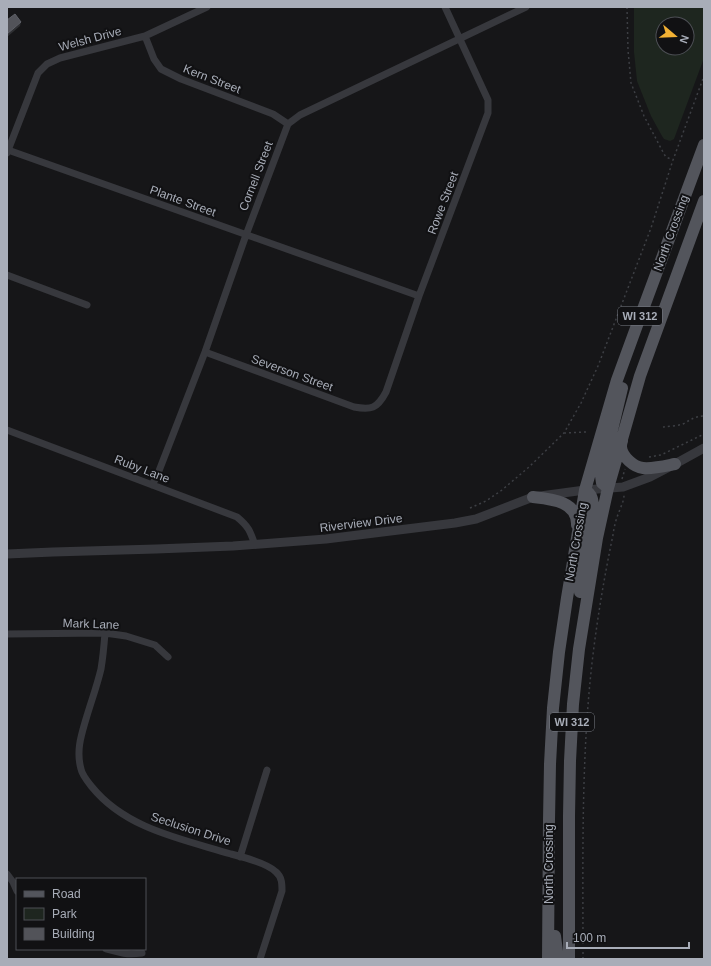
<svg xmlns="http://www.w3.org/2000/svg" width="711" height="966" viewBox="0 0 711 966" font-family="Arial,sans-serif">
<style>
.green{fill:#1e261f;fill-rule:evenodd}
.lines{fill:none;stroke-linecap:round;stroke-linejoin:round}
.path{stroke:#3d3f44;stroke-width:1.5;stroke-dasharray:2 3;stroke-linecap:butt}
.minor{stroke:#37383d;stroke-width:7}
.tertiary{stroke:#37383d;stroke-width:9}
.primary{stroke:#53555c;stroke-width:12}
.shaded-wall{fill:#2f3033}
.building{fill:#525359;stroke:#5f6168}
.labels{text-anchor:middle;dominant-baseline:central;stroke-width:4;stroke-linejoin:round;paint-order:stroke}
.shield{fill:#111113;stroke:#7b7e86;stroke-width:1}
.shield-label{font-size:11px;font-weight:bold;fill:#a8adb8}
.street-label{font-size:12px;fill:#a8adb8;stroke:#111113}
</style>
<rect width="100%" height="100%" fill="#161618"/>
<path class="green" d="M634,7H704V58L674,139L670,141L664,139L662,136L651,116L637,81L634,52ZM663,24H687V48H663Z"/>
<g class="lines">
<path class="path" d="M627,7L628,50L631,83L644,116L664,154L666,157L673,160
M663,427C669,426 677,426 683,424C690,420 695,416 704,416
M564,433L586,432
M649,457L661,455L704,434
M622,479L625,469
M470,508L486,501L502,490L529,467L564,433L581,403L598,366L651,228L673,160L704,76
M583,959C583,860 581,761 592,663C597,620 604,578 613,535C614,527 616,519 619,512C621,506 624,501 624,495"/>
<path class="minor" d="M145,36L154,59L161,69L181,79L273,114L288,124
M8,150L419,296
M7,153L38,73L47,64L60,58L145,36L207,7
M7,275L87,305
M205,352L354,407C371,410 377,409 386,392L419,296L488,113V100L445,7
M7,430L237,517C249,527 250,531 255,545
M152,485L157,476L205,352L246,235L288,124L300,115L526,7
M105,633C104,646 103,657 101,669C97,686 91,702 86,719C81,736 76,751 81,769C82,775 88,782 92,787C126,829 182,839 231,854C243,857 268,864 276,872C282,877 282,884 282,891L260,959
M7,634L105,633L126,636L155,645L168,657
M240,857L267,770
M7,874L13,882L17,891
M106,949C120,953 127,955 142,953"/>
<path class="tertiary" d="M7,554L53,552L156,549L233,546L326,539L455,523L476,519L533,497L585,490L623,487L650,477L675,464L704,448"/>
<path class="primary" d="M622,441C621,443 621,445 621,447C622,457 634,467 643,468C653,469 665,466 675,464
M608,488L602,483L601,476L622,388
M533,497C551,499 578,501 577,525
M580,592L584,553L593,504C592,497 591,494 585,490
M555,936L558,959
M548,959L549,820L550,764L553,708L559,652L567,598L585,490L617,380L636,328L704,145
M569,959V816L570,761L573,704L579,649L597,538L608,488L640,376L704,201"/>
</g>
<path class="shaded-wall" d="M21,22L20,26L7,37V34Z"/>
<path class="building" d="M15,14L21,22L7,34V20Z"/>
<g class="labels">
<g class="shield">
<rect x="618" y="307" width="44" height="18" rx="3"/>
<rect x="550" y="713" width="44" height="18" rx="3"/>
</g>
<g class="shield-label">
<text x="640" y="316">WI 312</text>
<text x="572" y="722">WI 312</text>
</g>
<g class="street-label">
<text transform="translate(90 39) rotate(-15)">Welsh Drive</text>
<text transform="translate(212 79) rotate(21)">Kern Street</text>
<text transform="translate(256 176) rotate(-69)">Cornell Street</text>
<text transform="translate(183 201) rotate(20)">Plante Street</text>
<text transform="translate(443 203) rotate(-69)">Rowe Street</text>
<text transform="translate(671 233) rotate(-70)">North Crossing</text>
<text transform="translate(292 373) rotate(20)">Severson Street</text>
<text transform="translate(142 469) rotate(21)">Ruby Lane</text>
<text transform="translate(361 523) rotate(-7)">Riverview Drive</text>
<text transform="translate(576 542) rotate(-80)">North Crossing</text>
<text transform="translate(91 624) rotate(2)">Mark Lane</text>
<text transform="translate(191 829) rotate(18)">Seclusion Drive</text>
<text transform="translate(549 864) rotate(-90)">North Crossing</text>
</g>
</g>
<rect width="711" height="966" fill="none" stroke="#a8adb8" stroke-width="16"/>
<rect x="16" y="878" width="130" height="72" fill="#111113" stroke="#4d4f55"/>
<rect x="24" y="891" width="20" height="6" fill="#53555c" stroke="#4d4f55"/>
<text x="52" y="898" font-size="12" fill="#a8adb8">Road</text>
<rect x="24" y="908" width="20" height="12" fill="#1e261f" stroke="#4d4f55"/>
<text x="52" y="918" font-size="12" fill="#a8adb8">Park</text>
<rect x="24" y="928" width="20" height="12" fill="#525359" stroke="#4d4f55"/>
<text x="52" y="938" font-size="12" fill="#a8adb8">Building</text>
<g transform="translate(675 36) rotate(109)"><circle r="19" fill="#111113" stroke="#4d4f55"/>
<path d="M0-3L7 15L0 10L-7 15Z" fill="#f2b134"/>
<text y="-6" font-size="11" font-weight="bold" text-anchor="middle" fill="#a8adb8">N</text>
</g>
<path d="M567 942v6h122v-6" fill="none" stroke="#a8adb8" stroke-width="2"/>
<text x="573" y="942" font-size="12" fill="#a8adb8" stroke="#111113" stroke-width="3" paint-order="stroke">100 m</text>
</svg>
